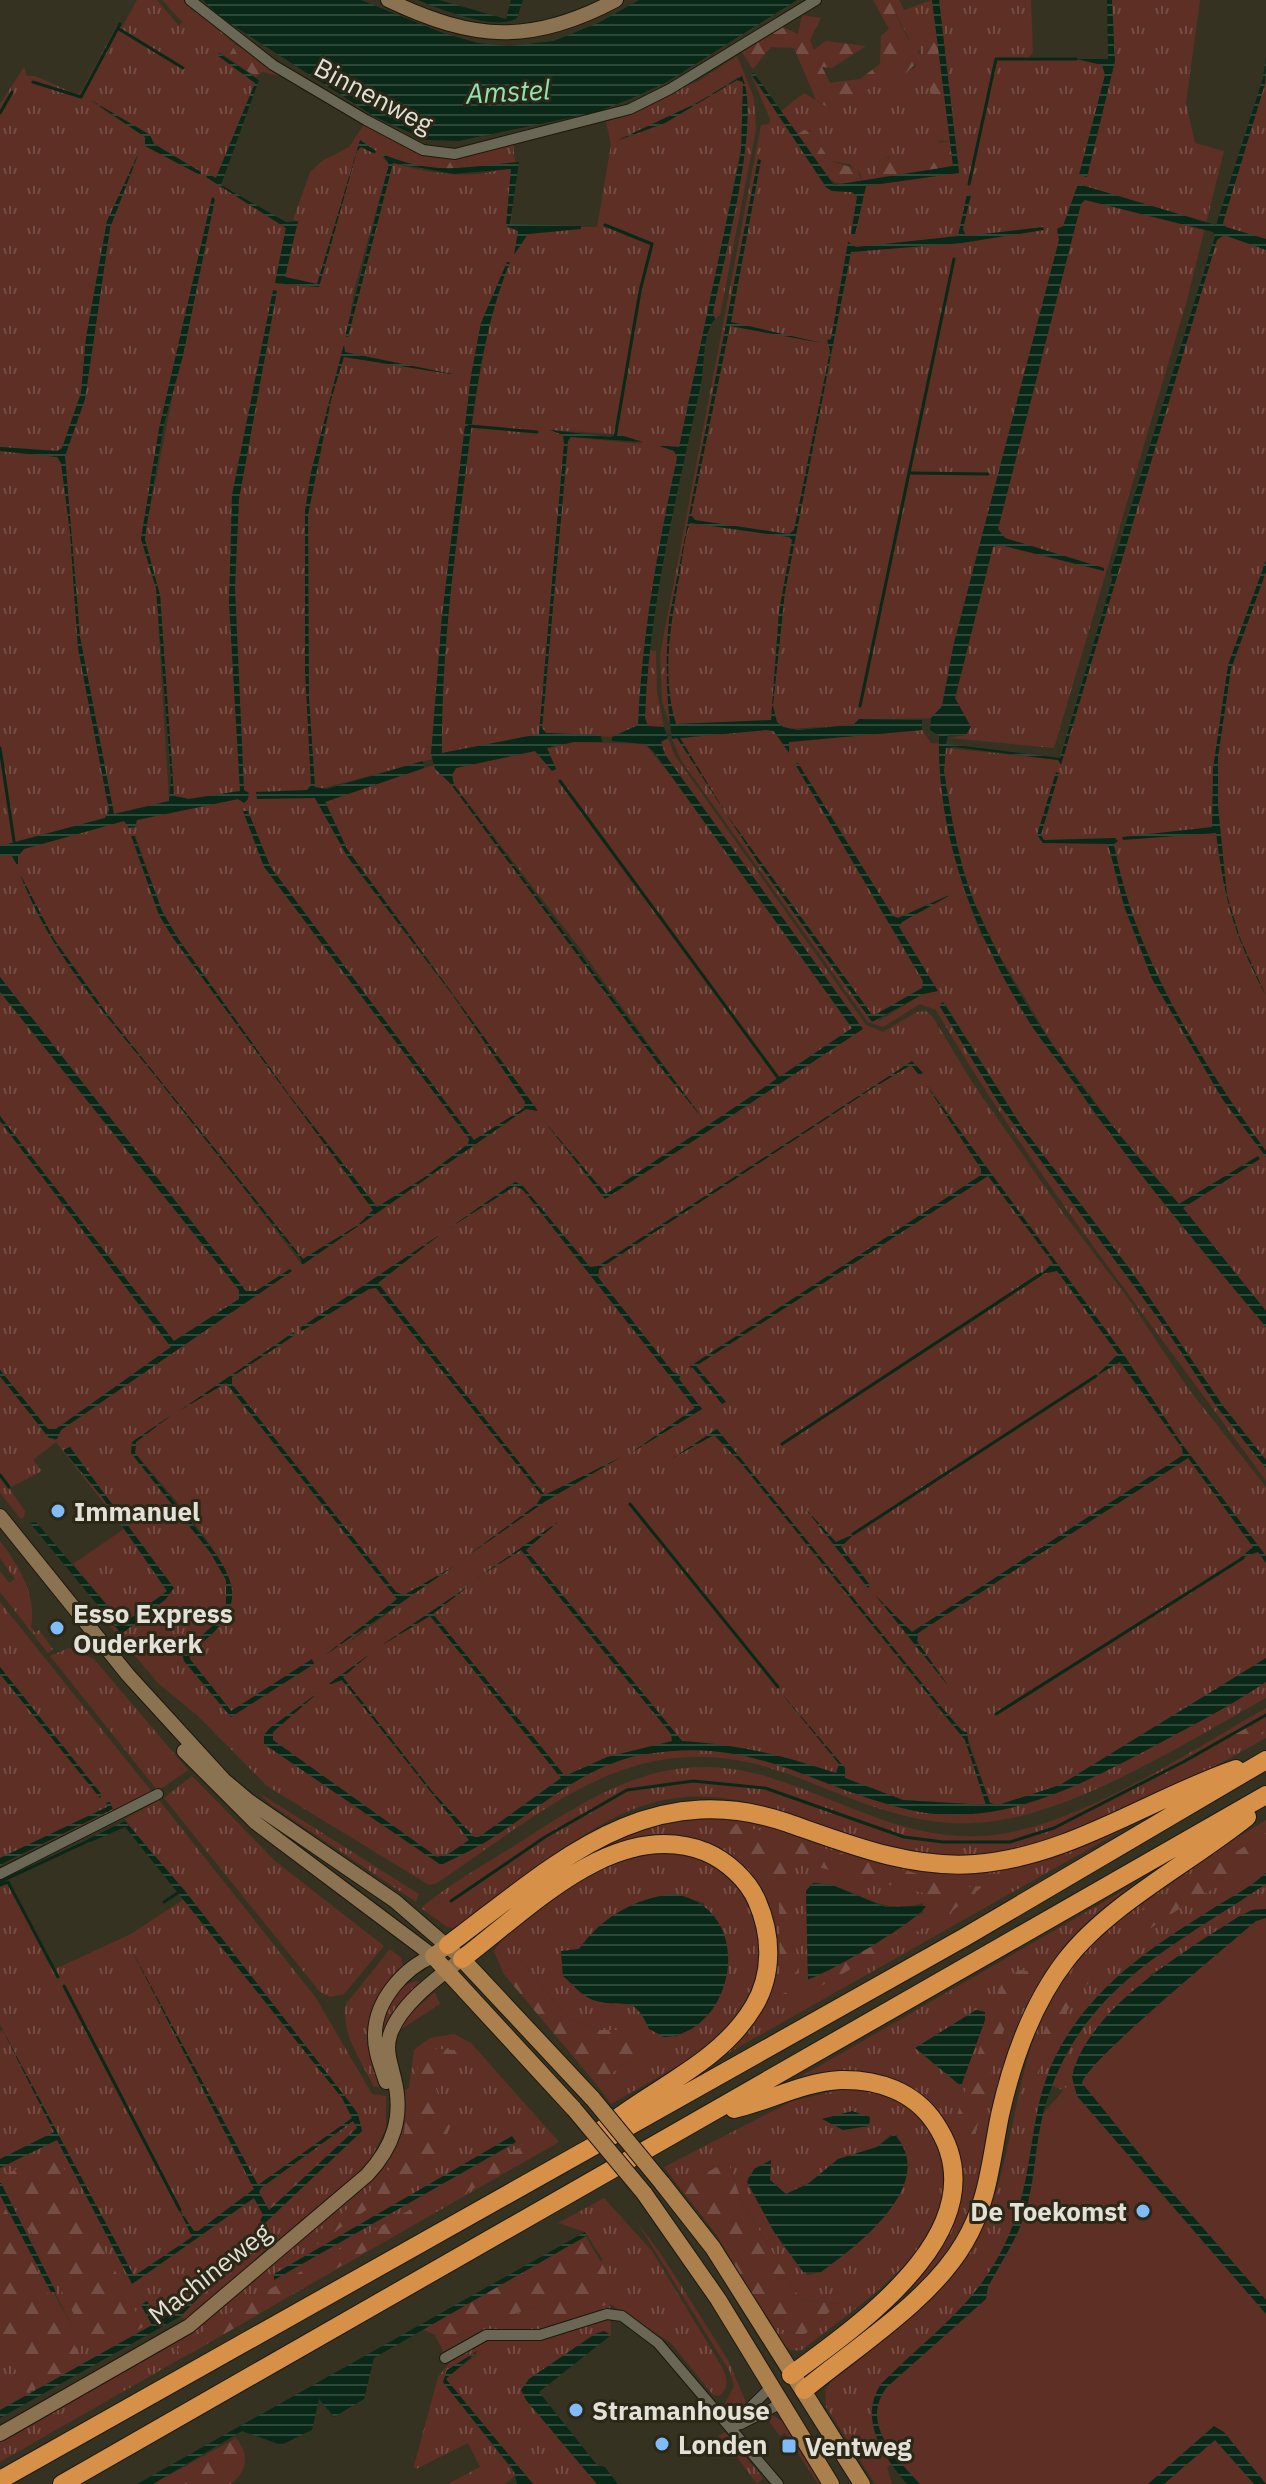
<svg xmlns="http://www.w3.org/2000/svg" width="1266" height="2484" viewBox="0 0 1266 2484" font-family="'IBM Plex Sans',sans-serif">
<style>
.grass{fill:url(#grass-tufts);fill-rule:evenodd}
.forest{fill:url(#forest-firs)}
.green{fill:#5d2f25}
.water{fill:url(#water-rules);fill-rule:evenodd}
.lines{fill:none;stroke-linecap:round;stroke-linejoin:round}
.stream{stroke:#092818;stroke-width:3}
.street-casing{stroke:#1d190b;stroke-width:12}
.secondary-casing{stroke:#1d190b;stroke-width:16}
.primary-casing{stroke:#1d190b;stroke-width:18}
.highway-casing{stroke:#1d190b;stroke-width:20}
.street{stroke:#6b6756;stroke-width:10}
.secondary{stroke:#8b7352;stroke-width:14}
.primary{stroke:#ab804d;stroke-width:16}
.highway{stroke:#d69047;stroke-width:18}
.primary-bridge-casing{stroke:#1d190b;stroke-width:18;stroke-linecap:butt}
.primary-bridge{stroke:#ab804d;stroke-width:16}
.poi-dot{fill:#81bcfa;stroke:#2b2818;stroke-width:3}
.labels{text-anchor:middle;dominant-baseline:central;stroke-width:6;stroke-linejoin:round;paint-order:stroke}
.street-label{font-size:26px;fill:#e3e1d7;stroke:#2b2818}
.poi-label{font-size:26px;font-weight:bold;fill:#e3e1d7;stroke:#2b2818;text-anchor:start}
.water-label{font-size:28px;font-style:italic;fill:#8fe4b2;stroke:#2b2818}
</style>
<defs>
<pattern id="grass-tufts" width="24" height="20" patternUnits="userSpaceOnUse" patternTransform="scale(2)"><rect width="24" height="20" fill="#5d2f25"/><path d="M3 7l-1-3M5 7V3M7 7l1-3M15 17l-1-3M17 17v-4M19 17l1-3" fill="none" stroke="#744d44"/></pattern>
<pattern id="forest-firs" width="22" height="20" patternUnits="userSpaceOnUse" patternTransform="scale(2)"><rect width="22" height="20" fill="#5d2f25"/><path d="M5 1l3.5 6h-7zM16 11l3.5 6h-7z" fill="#744d44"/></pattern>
<pattern id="water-rules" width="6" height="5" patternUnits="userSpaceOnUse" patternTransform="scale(2)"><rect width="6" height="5" fill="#092818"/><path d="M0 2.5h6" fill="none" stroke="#2d4739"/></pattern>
</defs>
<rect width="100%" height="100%" fill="#363222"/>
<path class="grass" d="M137,0H157L179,26L182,22L162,0H186L235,44L228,58L220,53L218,56L255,83L216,178L206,177L286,228L275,283L319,287L357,151L361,147L375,153L360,141L317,284L285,277L283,273L298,222L293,220L310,172L322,161L349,147L365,123L403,146L399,161L382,157L389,164L354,290L347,337L393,163C427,173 482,183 515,163L468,170L465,153L513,143L515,162L511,226L597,227L611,145L606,122L700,80L737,56L754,98L756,130L720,315L715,319L713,312L746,140L745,83L738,77L705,99L618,141L665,123L737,80L743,82L744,131L650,630L648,650L656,651L657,692L664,727L612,737L546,733L542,728L568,441L570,437L643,444L614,434L550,430L563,435L564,443L539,735L442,753C441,662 452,574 464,484C474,408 483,335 507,262L481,323L471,376L442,616L433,759L320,789L315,798L347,856L480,1031L347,849L325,801L434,765L450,783L703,1120L579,947L454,785L452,775L456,768L535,751L556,769L547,748L574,742L645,744L698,809L852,1028L849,1033L860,1026L665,754L661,742L668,738L675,756L866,1025L883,1032L917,1012L926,1011L932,1016L972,1082L1064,1214L1128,1298L1187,1387L1266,1487V1698C1184,1743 1066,1820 973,1823C909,1826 853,1799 794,1776C641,1718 556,1803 437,1883L429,1885L267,1786L198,1716L159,1684L107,1623L124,1632L162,1595L123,1624L73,1564L124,1529L56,1442L33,1460L42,1471L9,1488L25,1511L24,1517L21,1519L0,1493V1377L55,1441L61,1430L290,1269L256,1291L246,1292L94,1097L239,1290L240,1299L174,1341L0,1116V856H12L18,866V856L24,849L124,821L135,827L136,820L238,799L244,803L245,790L189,799L174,796L160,595L145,540L146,529L212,198L159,429L141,539L156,588L169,801L114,815L80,637L65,456L85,399L110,228L139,153L107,221L86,338L81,393L62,449L57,451L0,447V104L24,67L27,76H35L76,94L81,92L117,25L122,27ZM90,101L150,135L154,144L201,172L200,175L146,146L145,137ZM135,835L162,911L179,940L290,1096L377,1207L435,1173L302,1265L203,1134L303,1259L358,1225L374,1210L173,938L159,915L131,836ZM928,1083L989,1174L914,1224L982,1175V1169ZM627,1318L702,1409L631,1453L695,1408ZM250,1412L396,1592L404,1595L416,1592L347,1644L397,1599ZM173,1414L136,1442L135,1453C158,1481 235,1561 232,1595C230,1622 209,1638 189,1653L190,1659L231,1711V1717L184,1661L182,1653L217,1622L226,1606V1580L210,1552L131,1453L132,1442ZM1166,1470L918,1633L917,1641L928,1656L907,1630L912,1632ZM939,1704L967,1736L990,1803L998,1805L924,1808L839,1777L845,1770V1778L903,1800L987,1805L965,1740L935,1705Z
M889,0H899L904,10L932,0L937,31L924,35L942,127L949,125L951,141H940L914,161L888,157L879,161L874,181L862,183L860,173L849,164L830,161L812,132L809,130L795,136L780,112L804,93L827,107L915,68L920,52L909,39Z
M939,0H1031L1033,52L1029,57L1110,61L1111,0H1200L1186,103L1195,143L1224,151L1187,300L1054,748L948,738L966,735L965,719L955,698L969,643H954L942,706L934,718L859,720L853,725L788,729L772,720L671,728L662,701L660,655L761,125L769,124L770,119L751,74L826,187L832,191L852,192L857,197L851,234L866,186L959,172ZM758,160L731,322L688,518ZM1057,252L1040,366L1012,474L1000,473Z
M1266,75V1311L1183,1208L1238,1170L1179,1204L1119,1134L1055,1048L998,953L976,906L954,845L964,890L981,935L1093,1112L1266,1327V1460L1223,1406L1132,1272L1020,1124L944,1002L953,1029L1166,1329L1217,1407L1266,1468V1481C1154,1326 1033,1175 936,1010L920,1004L883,1027L868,1022L681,760L672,739L766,730L773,731L789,751V742L922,730L931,743L945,744L947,748L1059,760ZM953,893L902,922L899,927L937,991L923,994L879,1021L877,1016L923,988V981L893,916L898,918Z
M0,451L58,457L61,463L70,532L78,648L109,810L105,818L0,846Z
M0,1121L171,1347L56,1429L48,1430L0,1370Z
M0,1541C19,1566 37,1595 31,1627L35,1633L39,1630L53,1649L48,1653L0,1592V1571L9,1583L15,1579L0,1558Z
M0,1602L152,1792L0,1865Z
M69,1648L94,1659L188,1770L158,1791L50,1656Z
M1266,1708V1738C1215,1767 1163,1793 1110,1819C1089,1829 1066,1844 1044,1850C1005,1862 939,1862 899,1852C828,1833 753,1788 677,1798C586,1809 531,1888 454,1928L447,1927L421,1908C450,1883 484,1865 517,1844C599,1792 666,1746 768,1777C841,1799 903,1840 982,1836C1073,1831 1188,1752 1266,1708Z
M192,1776L275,1861L384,1946L344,1994L330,1997L320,1992L164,1798Z
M259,1793L419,1894L416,1902L271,1805Z
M1177,1799L716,2060C734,2043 753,2027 765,2005C800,1939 760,1853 688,1837C658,1831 621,1843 593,1853L641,1826L689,1816L758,1818L861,1853L1004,1869L1060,1853ZM813,1883C854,1883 876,1918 923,1903V1912L852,1958L808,1980L806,1891Z
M159,1800L316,1998L372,2094L386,2096V2128L365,2171L186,2321L181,2316L251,2241L244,2237L181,2306L158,2320L141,2295L158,2327L0,2410V2194L74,2330L0,2183V2032L3,2030L0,2024V1881L7,1877L55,1969L131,1934L186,1898L125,1819ZM354,2123V2128L271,2208L261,2191Z
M1266,1820V1873L1259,1879L1261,1886L1266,1884V1909L1252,1910L1238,1917L1152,1974L1096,2032L1073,2069L1077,2096L1048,2084L1023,2200L999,2262L884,2436V2443L876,2438L894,2464L887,2467L892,2484H875L826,2407L825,2390L834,2378C852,2366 867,2347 883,2333C938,2283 977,2257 999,2182C1018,2115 1021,2046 1058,1985C1105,1911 1194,1865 1266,1820Z
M675,1848L725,1867L753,1905L763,1968L742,2015L711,2047L611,2104L597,2085L622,2065L658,2050L625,2030H601L570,2020L521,1961L503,1973L494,1951C517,1915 585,1872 625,1855C639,1850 659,1850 675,1848ZM674,1894L704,1903L702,2019L675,2037L644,2018L634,2005L595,2001L563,1976L561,1952L579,1949Z
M1187,1854L1038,1990L979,2201L953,2251L910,2294L944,2234L950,2139L874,2075L776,2091ZM976,2010L985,2013V2020L961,2086L916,2048Z
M390,1949L401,1958L403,1967L377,2006L383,2087H374C362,2062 340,2033 346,2004Z
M416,1981L426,1982L379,2047C382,2020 386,1990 416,1981Z
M435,1992L440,2004L400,2030L405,2018Z
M454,2034L471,2043L559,2142L0,2462V2438L152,2351L377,2172L403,2091L409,2088L414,2050L430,2038Z
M843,2089C879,2089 912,2100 932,2132C990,2224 862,2302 802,2350C783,2354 778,2337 769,2324L802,2337L838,2304L801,2300L741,2200L728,2161L679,2187L664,2167L792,2101ZM890,2135H897L906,2165V2179L860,2239L821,2272L807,2275L747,2178L771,2161L770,2180L786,2194L809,2183L839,2159L877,2147Z
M604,2198L652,2251L722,2367C727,2379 730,2387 719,2396L713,2395L671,2343L610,2304L611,2335L595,2334L529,2379L556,2436L597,2484H533L445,2379L479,2353L447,2370L443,2382L516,2475L505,2484H448L480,2467L468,2443L416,2469L414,2466L438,2377L449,2363L435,2335L447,2340L543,2303L603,2260L585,2232L558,2223Z
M635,2219L663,2257L728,2360L747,2405L744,2409L724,2405L734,2386L730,2372Z
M774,2416L783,2422L821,2484H818L785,2433L780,2436L766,2417Z
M725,2432L763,2478L757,2484L725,2441L718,2436Z"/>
<path class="forest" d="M873,0H889L908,39L917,46L920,60L906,73L827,107L816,100L794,48L771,47L753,69L740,50L780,26L798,34L802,15L821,18L810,40L814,50L826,41L866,46L832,68L822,67L830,83L860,79L880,64L881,36L889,29Z
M937,31L949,125L942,127L934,121L923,39L924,35Z
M235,44L285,77L262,72L256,77L228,58Z
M804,130L812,132L830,161L857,169L862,183C822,190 817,165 795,136Z
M951,141L954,166L874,181L879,161C907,148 905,174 935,143Z
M403,146L420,153H465L468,170L422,169L399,161Z
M1266,1714V1730L1229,1751L1236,1731Z
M736,1824L933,1878L954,1888L983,1886L951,1912L786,2006L779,1996L932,1914L927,1894L781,1858L788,1878L799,1973L780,1981L779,1905L723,1839Z
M1266,1833V1858C1190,1903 1110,1941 1062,2019C1051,2035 1046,2057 1038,2075L1030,2071L1047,2023L1082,1969L1122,1937L1140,1912Z
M521,1961L570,2020L601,2030H625L659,2050L622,2065L597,2085L503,1973Z
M1018,1970L1030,1971C999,2028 985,2091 971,2154L956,2118L1001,1985Z
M428,2048L467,2051L431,2075L450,2127L434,2163L310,2249L314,2235L378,2185L402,2152L406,2115L416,2091L418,2057Z
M354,2122V2128L272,2209L260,2192Z
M519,2148L529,2156L190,2354H179L177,2349L240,2306Z
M55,2151L143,2327L94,2353L2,2176Z
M728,2161L741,2200L801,2300L838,2304L802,2337L769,2324L716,2234L679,2187Z
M0,2198L83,2362L27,2393L0,2339Z
M586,2236C601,2267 610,2264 610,2304L548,2319L543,2303L447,2340L422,2329Z
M236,2438C250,2455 247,2471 231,2484H153Z"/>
<path class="green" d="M1266,1911V2484H915L893,2458L876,2428L875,2407L890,2382L980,2296L1012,2238L1029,2184L1040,2117L1082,2069Z"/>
<path class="water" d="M203,0H361L443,33L478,43L509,46L554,41L600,22L639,0H797L667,82L635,97L597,112L459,141L426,140L375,117L220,17Z
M418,0H439L506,19L511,0H523L517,18C497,32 439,9 418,0Z
M932,0H939L959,173L866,186L855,235L851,234L857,197L852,192L832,191L826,187L751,74L754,73L834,185L953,166Z
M1107,0H1112L1115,61L1087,177L1079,175L1105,75L1102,65L1076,59H1108Z
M219,53L259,80L221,185L286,222L298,221L285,277L317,284L360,140L376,151L375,154L361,147L357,151L319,287L275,283L286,228L206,177L208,174L216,178L255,83L217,55Z
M1266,56L1265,84L1223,223L1226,227L1266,239V250L1224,235L1217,240L1061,765L1058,760L954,747L946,748L944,771C951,815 959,866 976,907C1023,1017 1100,1116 1179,1204L1258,1156L1260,1159L1183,1208L1266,1311V1327C1200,1248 1133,1169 1075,1084C1060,1062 1042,1043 1028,1020C975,933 937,840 939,736L930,730L931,718L942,706L954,643L1059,240L1057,229L1063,226L1078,184L1216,225L1263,78ZM1085,200L1213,232L1215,236L1111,571L1112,580L1060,758L946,744L948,735H966L971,727L955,698L993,547L1000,545L1104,571V568L1005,538L998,529L1081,204Z
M742,76C762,120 723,262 713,312L715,319C702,334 705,364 701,384C677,495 649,605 645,718L648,726L664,727L668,738L661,742L665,755L863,1029L605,1199L545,1122L606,1194L852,1028L654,752L645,744L612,741V737L638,725C642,633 658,547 677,458L674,451L656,445L679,447L741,152L743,82L737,80L665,123L618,140L695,104Z
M91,100L150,135L154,144L201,172L200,175L145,146V137Z
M139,152L110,228L85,399L65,456L80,637L114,814L169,801L171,777L156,588L141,539L159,429L212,197L215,199L183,356L164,424L146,529L145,540L160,595L174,796L189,799L240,791L229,603L232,495L273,290L277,291L239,499L235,588L244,790L249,793L248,799L244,803L238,799L137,820L135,827L129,828L124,821L24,849L18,856V867L12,856H0V846L105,818L109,810L78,648L70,532L61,463L57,457L0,451V447L57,451L62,448L81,393L86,338L107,221Z
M382,154C436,176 464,167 519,162L510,224L581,226V229L528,234L514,255L518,231L506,226L511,169L454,174L393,163L348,337L345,336L389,164Z
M758,159L761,160L731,322L822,343L730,326L691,515L695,520L789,534L794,530L830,351L827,340L831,339L848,242L856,247L958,236L967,194L971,195L963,229L966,236L1043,227L1044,230L962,243L851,252L785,592L773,706L777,722L783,727L798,730L853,725L859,719L922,720V730L789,742V753L774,731L766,730L680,738L727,815L873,1016L922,988L923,981L795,764L798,763L893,916L898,918L954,893L902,922L899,927L938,991L923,994L872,1022L758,863L677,738L672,739C666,698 665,661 669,619ZM690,523L789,537L792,540L779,611L771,720L676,724C661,674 671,623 680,572C683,556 684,538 690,523Z
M507,262H510C481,334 474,407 464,484C452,574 441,662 442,753L539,734L564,443L563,435L550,430L610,437L617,434L643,442L571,437L568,441L542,728L546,733L601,735L602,742H574L547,748L556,769L552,771L535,751L456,768L452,775L454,785L704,1120L661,1068L450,783L435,769L431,754L442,616L471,376L481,323Z
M344,344L345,352L354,354L462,376L344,357L331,400L308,515L309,698L315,787L326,789L423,761L424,768L325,802L347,849L538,1111L526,1109L302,1265L301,1259C252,1199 204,1138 156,1077C105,1014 49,951 20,874L54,939L108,1015L303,1259L358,1225L373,1210L173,938L159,915L131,835H134L162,911L179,940L290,1096L377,1207L422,1179L468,1144L469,1139L264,867L243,811H248L270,866L474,1140L524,1108L525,1102L452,994L347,856L315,798L257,799L256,792L307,790L311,785L305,671V511L311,472Z
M1266,560V572L1231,669L1218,757V807L1227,895L1240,938L1266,996C1234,934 1225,903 1216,833L1123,840L1122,837L1212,827L1213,769L1228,665Z
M1056,772L1059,773L1041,835L1044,840L1115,838L1118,841L1114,844C1135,958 1199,1058 1266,1151V1157L1223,1100L1152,979L1124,906L1108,844L1043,843L1037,835Z
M0,977L246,1291H256L290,1269L292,1271L61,1430L57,1439L49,1438L0,1376V1370L48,1429H56L171,1347L0,1121V1116L174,1341L239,1299V1290L0,992Z
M943,1002L1020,1124L1132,1272L1223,1406L1266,1460V1468L1217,1407L1166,1329L1001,1107L939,1005Z
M912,1061L923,1073L919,1075L911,1065L870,1090L599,1269L598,1277L673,1372L681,1375L679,1379L702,1409L631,1453L695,1408L523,1190L515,1186L448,1229L515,1182L522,1185L590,1267L598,1266Z
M925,1083L1122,1352L1182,1444L1266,1556V1563L1258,1552L1239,1559L1253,1547L1188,1458L918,1633L917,1641L949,1687L875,1595L912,1632L1183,1455L1182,1448L1120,1362L1096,1376L1118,1354L1057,1271L1041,1274L1053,1263L988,1176L696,1366L726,1402L722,1404L693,1368L689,1367L981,1175V1169Z
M442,1233L378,1283L545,1495L621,1457L546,1501L463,1559L536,1505L542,1496L376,1288L369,1289L302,1331L300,1328Z
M294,1332L295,1335L232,1377V1384L396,1592L404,1595L454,1566L324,1656L397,1599L226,1383L179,1411Z
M173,1414L136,1442L135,1453C154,1477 174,1501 194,1526C237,1578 254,1606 189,1653L190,1659L231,1711L312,1659L314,1664L231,1717L184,1661L182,1653L217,1622L226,1606V1580L210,1552L131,1453L132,1442Z
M717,1429L939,1704L962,1731L967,1732L969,1746L990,1803L998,1805L1060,1785L1266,1658V1682C1227,1708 1186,1729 1145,1751C1073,1789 994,1829 910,1810C809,1787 755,1734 641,1755C582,1766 534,1813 484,1843C470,1851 455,1858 441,1865L264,1744V1735L270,1728L319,1692L273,1732V1740L437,1857L450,1853L469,1840L342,1680L326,1686L371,1653L343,1677L432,1791L474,1837H479L561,1778L430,1616L379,1647L470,1585L433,1614L565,1776L607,1757L672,1741L671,1734L521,1550L476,1579L559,1521L526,1550L682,1741C742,1745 780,1755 836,1773L839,1764L773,1683L845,1768V1778L903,1800L986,1805L965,1740L740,1462L714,1435L671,1459Z
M70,1447L174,1588L166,1599L124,1632L119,1631L30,1523L36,1522L123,1624L167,1591L102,1497L63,1450Z
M804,1507L836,1542L854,1534L841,1547L870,1585L868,1588Z
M0,1667L102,1795L100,1798L0,1674Z
M110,1802L113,1809L0,1865V1858L107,1807L106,1803Z
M125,1821L185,1891L344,2095L358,2114L362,2131L265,2223L260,2221L263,2215L254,2198L132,2284L57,2140L0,2168V2159L54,2132L0,2025L134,2276L192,2237L178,2207L194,2231H198L254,2189L131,1949L258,2185L352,2118L342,2098L125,1827L91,1842L88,1839ZM353,2121L357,2128L269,2210L259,2192L261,2188Z
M1266,1873V1884C1168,1950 1076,1990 1043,2114C1035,2146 1035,2179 1026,2210C1018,2238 1001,2262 988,2287L986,2299L887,2387C859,2424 896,2457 920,2484H907C883,2456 858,2419 881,2384C938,2327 989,2297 1016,2216C1038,2151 1027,2095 1070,2031C1105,1979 1153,1946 1206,1913C1225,1900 1249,1889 1266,1873Z
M813,1883L832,1885L885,1907L926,1906C918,1921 826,1975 808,1979L806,1891Z
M674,1894C759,1909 735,2034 664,2037L649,2029C633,1991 623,2010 593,2000C581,1996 572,1983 563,1976L561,1951L579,1949C602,1917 635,1898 674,1894Z
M1266,1909V1918L1256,1921C1231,1943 1086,2062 1082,2083L1155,2173L1266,2300V2314L1077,2096L1072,2077C1086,2010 1185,1951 1238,1917L1252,1910Z
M976,2010L985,2012V2020L961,2086L915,2048Z
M852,2111L870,2117L869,2126L843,2130L822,2119Z
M894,2134C940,2183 857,2246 821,2272H803L774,2232L747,2182L754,2169L771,2160L770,2180L786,2194L809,2183L838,2159L877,2147Z
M512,2136L516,2142L274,2280V2274Z
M0,2183H1L56,2292H51L0,2195Z
M585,2232L586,2236L374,2358L364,2399L334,2417L319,2399L312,2430L281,2445L242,2431L153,2484H137Z
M245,2237L252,2242L181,2316L0,2418V2410L152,2325L141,2305L147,2301L158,2320L181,2306Z
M604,2331L611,2335L539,2392L597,2465L605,2467L618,2484H597L526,2400L521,2390L529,2379L595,2334Z
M479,2350L446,2379L533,2484H517L514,2471L443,2382L447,2370Z
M1214,2426L1224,2432L1266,2484H1254L1215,2440L1164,2484H1148Z"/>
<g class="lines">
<path class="stream" d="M119,29L183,68
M33,82L81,97L120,24
M0,113L12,92
M969,184L996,59H1076
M605,225L652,244L640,291L615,438
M469,426L537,432
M911,473L988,474
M860,706L954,259
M0,748L14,841
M560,781L779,1079
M782,1444L1041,1274
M0,1475L9,1487
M630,1504L778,1687
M853,1534L1096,1376
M996,1714L1243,1558
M0,1882L90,1840
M0,1885L8,1882L58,1977
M451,1901L545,1837L627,1790L693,1781L765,1788L904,1837L943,1842H1010L1054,1828L1185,1761L1266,1715
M164,1902L179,1892
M64,1986L180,2210"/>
<g class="street-casing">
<path id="street" d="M190,0L273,65L366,120L423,150L455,154L630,109L670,89L816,0
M0,1874L158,1794
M445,2358L486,2335H540L607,2314L622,2316L658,2343L778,2484
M731,2426L771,2387
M731,2426L741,2424L780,2404"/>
</g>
<g class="secondary-casing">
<path id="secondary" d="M388,0C474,41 531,45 616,0
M0,1516L128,1675L224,1780L249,1801L395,1901L462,1959C437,1978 400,2004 390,2035C385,2050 391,2064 394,2078C404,2117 393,2147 367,2175L189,2326L0,2434
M184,1751L256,1823L433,1956C404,1968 376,2000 375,2033C374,2050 381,2066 386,2082"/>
</g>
<g class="primary-casing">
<path id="primary" d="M448,1945L433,1956L574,2109
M462,1959L593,2099
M662,2183L713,2248L862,2484
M644,2193L718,2299L831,2484"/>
</g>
<g class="highway-casing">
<path id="highway" d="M448,1945C554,1866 646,1774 788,1823C848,1844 910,1869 975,1864C1069,1857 1149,1799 1236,1769
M462,1959C529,1909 616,1816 706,1852C727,1861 748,1880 757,1901C772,1935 773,1974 754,2006C719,2065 650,2089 599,2132
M734,2109C769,2101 803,2082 840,2080C877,2079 914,2091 935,2123C1004,2225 862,2323 791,2375
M804,2390C855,2348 931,2300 964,2243C988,2204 991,2159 1000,2115C1012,2061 1032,2004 1066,1960C1109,1904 1190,1863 1247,1817
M0,2480L965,1937L1266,1760
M62,2484L1266,1795"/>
</g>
<use href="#street" class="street"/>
<use href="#secondary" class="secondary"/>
<use href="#primary" class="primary"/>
<use href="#highway" class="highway"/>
<g class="primary-bridge-casing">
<path id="primary-bridge" d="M593,2099L662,2183
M574,2109L644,2193"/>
</g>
<use href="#primary-bridge" class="primary-bridge"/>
</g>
<g class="poi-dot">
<circle cx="58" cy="1511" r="8"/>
<circle cx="57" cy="1628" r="8"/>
<circle cx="1143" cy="2211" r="8"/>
<circle cx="576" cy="2410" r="8"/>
<circle cx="662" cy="2444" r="8"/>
<rect x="781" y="2438" width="16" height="16" rx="4"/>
</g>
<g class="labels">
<g class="street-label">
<text transform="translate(374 95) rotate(28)">Binnenweg</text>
<text transform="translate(209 2273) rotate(-38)">Machineweg</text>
</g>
<g class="poi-label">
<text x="74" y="1511">Immanuel</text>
<text x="73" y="1613">Esso Express<tspan x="73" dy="30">Ouderkerk</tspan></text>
<text x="1127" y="2211" text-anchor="end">De Toekomst</text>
<text x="592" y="2410">Stramanhouse</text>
<text x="678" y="2444">Londen</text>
<text x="805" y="2446">Ventweg</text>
</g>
<g class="water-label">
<text transform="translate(508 91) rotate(-3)">Amstel</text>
</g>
</g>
</svg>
